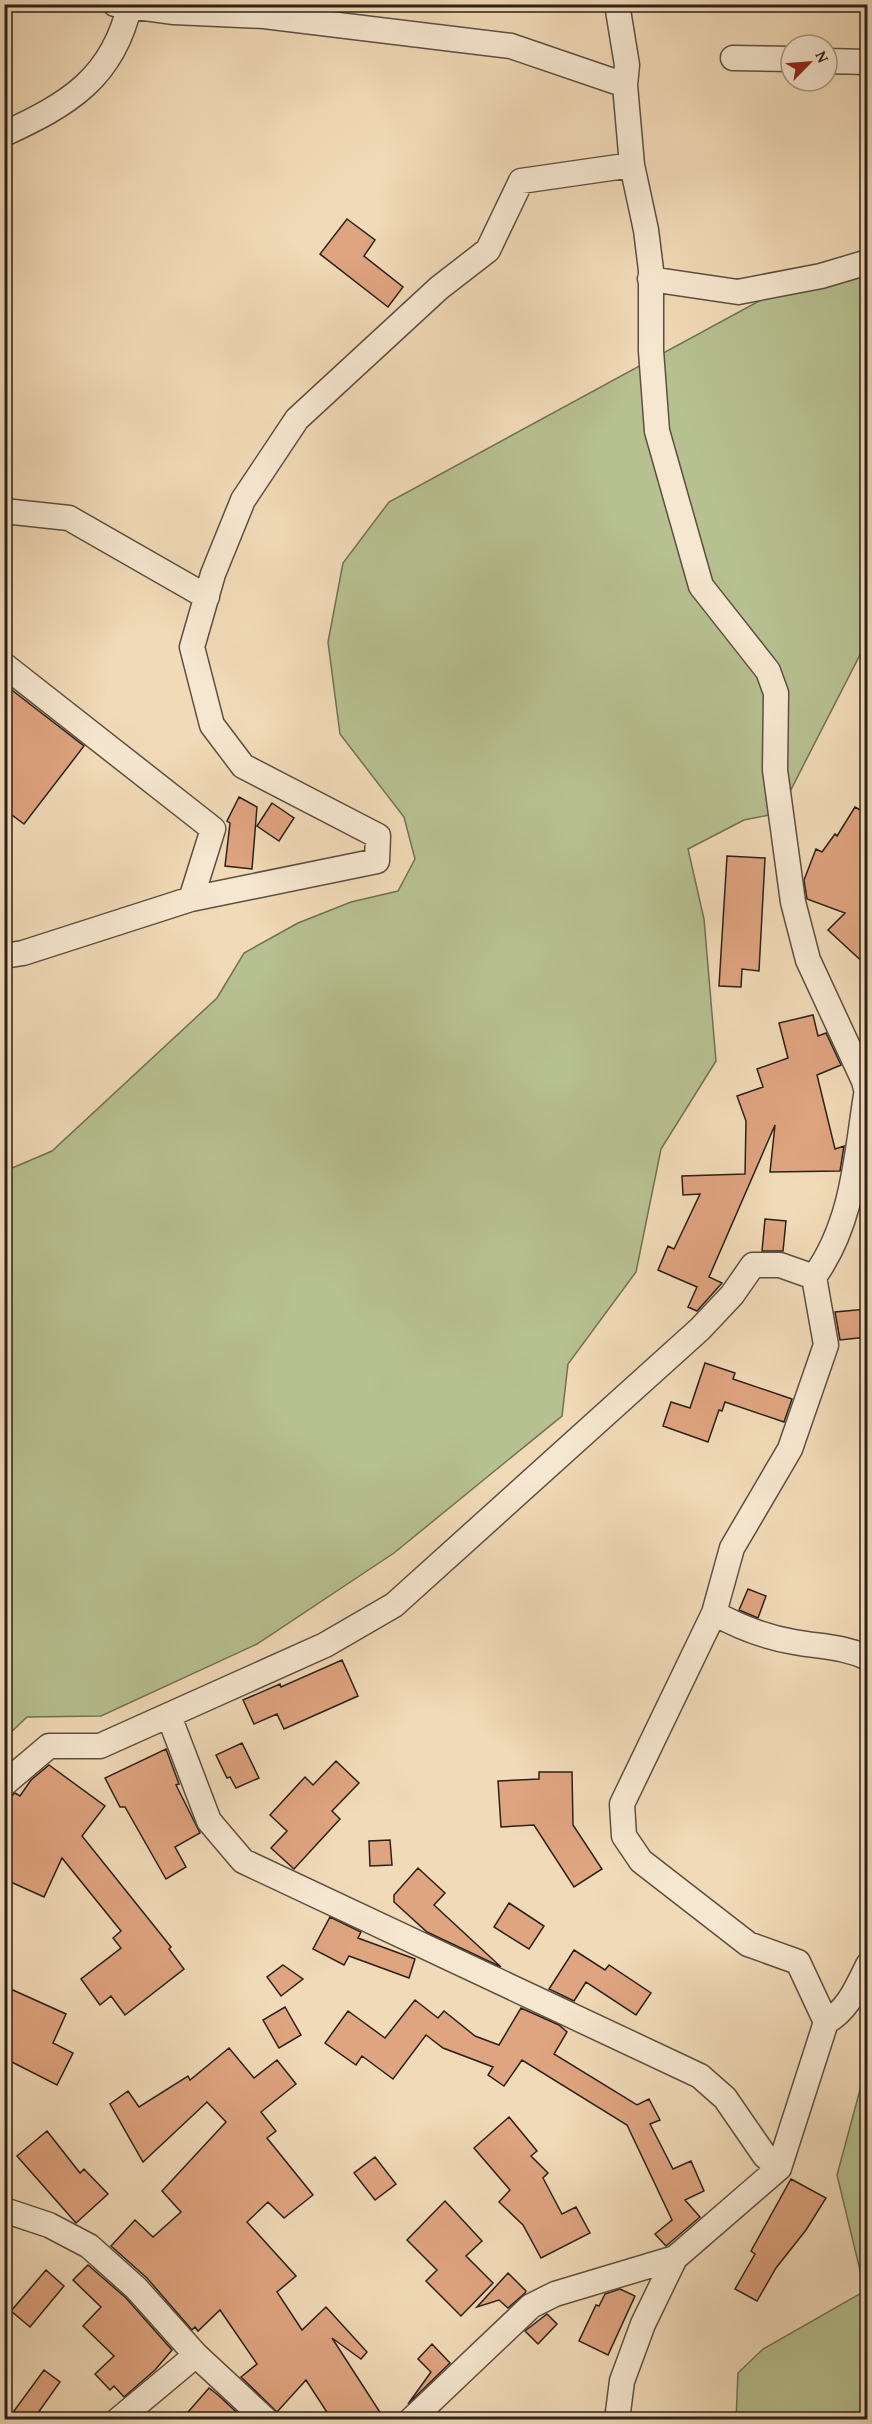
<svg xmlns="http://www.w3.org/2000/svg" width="872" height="2424" viewBox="0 0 872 2424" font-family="'Gentium Book Plus',serif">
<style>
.green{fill:#b7c090;stroke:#717055;stroke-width:1.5}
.building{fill:#dfa480;stroke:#2b211a;stroke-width:1.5}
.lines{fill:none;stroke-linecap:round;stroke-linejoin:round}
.street-casing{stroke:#5c4f41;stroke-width:27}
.street{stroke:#f6e7d0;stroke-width:24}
</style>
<rect width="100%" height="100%" fill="#f1dab7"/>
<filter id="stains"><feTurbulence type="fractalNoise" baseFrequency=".00333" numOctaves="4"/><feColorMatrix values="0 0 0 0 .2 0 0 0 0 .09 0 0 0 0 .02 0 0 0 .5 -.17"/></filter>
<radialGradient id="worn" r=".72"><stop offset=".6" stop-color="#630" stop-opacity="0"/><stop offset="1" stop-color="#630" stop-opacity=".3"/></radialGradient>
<path class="green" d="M867,271V641L779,813L744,820L688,849L704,919L716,1061L661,1149L636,1272L568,1364L562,1416L394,1553L257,1644L101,1716L27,1717L5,1738V1171L52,1151L217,998L244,953L298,923L351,902L398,891L415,859L404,817L340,734L328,642L343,563L389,502L796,281Z
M867,2064V2419H736L738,2373L763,2349L865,2291L837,2175Z"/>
<path class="building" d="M347,219L375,240L364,256L403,287L388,307L320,254Z
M4,684L84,746L24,824L4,809Z
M239,797L257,807L252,869L225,866L230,823L227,821Z
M272,803L294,818L279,841L257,826Z
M855,807L867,814V966L828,930L845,913L807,899L804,880L816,849L822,852L835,834L837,836Z
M727,856L765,858L759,971L742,969L741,987L719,986Z
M813,1015L818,1036L826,1033L841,1065L817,1075L835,1149L844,1146L840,1171L770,1172L775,1125L709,1277L722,1283L697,1311L688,1307L697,1287L658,1270L668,1246L674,1249L700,1194L683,1195L682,1176L745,1174L746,1121L737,1096L763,1087L757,1069L788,1058L779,1023Z
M765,1219L786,1221L783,1251H762Z
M867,1309V1337L840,1340L835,1312Z
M705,1363L735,1373L733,1379L792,1399L784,1422L725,1402L722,1411L719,1410L708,1442L663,1426L671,1402L690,1408Z
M748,1589L766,1596L758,1618L739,1610Z
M342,1660L358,1696L284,1729L277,1714L254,1724L243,1700L280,1684L281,1687Z
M242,1743L259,1778L236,1788L230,1777L227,1778L216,1755Z
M166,1749L179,1784L176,1785L200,1833L175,1847L186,1867L166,1879L125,1807H120L105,1778Z
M336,1761L359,1783L332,1811L340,1819L294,1869L271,1848L287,1831L270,1815L305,1777L313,1785Z
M49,1765L105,1806L82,1836L171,1947L169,1949L184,1969L125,2015L111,1996L100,2005L81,1979L121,1948L113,1938L121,1931L62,1858L44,1897L4,1879V1802L15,1793L20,1796L31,1780Z
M539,1772H572L573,1825L602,1869L574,1887L534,1825L501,1827L498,1781L539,1779Z
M390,1840L392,1865L370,1866L369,1841Z
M418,1868L445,1893L434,1905L501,1967L427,1932L394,1902V1895Z
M509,1903L544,1926L529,1949L494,1927Z
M330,1917L361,1932L358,1938L415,1959L409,1978L349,1956L344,1965L313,1949Z
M574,1950L605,1970L609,1965L651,1993L636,2015L586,1982L574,2001L549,1989Z
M283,1965L303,1979L281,1996L267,1977Z
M4,1986L66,2014L53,2043L73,2053L57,2085L4,2058Z
M415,2000L438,2018L444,2011L475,2036L499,2045L521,2008L559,2025L567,2032L554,2054L637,2105L649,2099L660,2120L650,2124L673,2169L691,2161L704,2191L685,2200L700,2217L666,2246L655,2234L672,2220L627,2125L522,2060L504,2086L488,2075L493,2067L443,2048L426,2035L393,2079L362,2056L356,2065L325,2043L348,2011L385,2038Z
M285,2007L301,2035L279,2048L263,2020Z
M229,2048L254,2078L277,2060L296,2084L261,2112L276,2131L267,2138L313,2195L284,2218L268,2202L247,2222L296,2276L277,2292L302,2330L326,2307L367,2352L361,2359L332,2338L385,2420H332L306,2380L277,2412L241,2377L257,2364L220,2310L198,2331L195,2327L192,2330L147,2278L111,2246L135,2220L153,2237L181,2212L162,2191L226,2122L207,2102L143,2162L110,2104L128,2091L139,2107L188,2076L190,2080Z
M509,2117L537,2151L531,2156L548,2173L543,2178L562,2214L576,2207L590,2233L541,2258L523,2225L499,2202L510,2190L474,2148Z
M47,2131L80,2173L84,2169L108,2194L76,2223L17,2156Z
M375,2157L396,2184L375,2200L354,2173Z
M791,2179L826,2198L806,2230L776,2268L757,2301L735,2289L755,2254L751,2251Z
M445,2201L482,2241L466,2256L493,2283L461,2316L426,2281L437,2270L407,2240Z
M88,2265L126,2298L172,2350L155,2370L124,2397L114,2386L110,2390L95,2374L114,2356L83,2326L101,2307L73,2280Z
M46,2270L64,2286L30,2327L11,2311Z
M508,2273L526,2291L525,2293L508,2308L499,2300L477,2307Z
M620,2289L635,2296L608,2355L579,2341L596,2305L599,2306L605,2294Z
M547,2314L557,2324L538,2344L525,2331Z
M432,2344L450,2363L408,2404L431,2372L418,2359Z
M44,2370L60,2382L33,2420H26L14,2411Z
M209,2388L218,2395L245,2420H181Z"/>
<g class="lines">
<g class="street-casing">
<path id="street" d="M115,4L174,12L264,16L511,46L625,85
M617,4L627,65L625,85L632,165L646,230L651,270V351L657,431L701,586L768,671L776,693L775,770L793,902L808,960L864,1081L868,1097
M733,58L791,59
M827,61L868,62
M4,134C69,104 113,78 130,4
M650,279L738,292L821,276L868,262
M4,511L69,518L207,597
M4,665L213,829L191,899
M4,956L23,953L191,899L377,861L378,836L243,766L212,725L192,647L213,574L243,500L297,419L439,288L488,250L521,181L632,165
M714,1613C739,1627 765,1637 794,1642C820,1647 843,1646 868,1658
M169,1716L209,1821L243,1861L700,2076L725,2098L765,2156L779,2168
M4,1784L49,1746H100L325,1645L394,1605L700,1329L732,1295L753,1265H780L814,1277
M826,2022C848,2010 857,1987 868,1965
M4,2210L49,2225L89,2246L136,2288L196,2355L266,2420
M118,2420L196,2355
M411,2420L531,2306L555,2294L675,2258L779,2168L826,2022L798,1962L748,1944L641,1861L624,1836L622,1804L714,1613L732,1548L790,1449L826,1345L814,1277C853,1223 856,1159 866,1095
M617,2420L622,2381L643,2324L675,2258"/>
</g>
<use href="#street" class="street"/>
</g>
<rect width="872" height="2424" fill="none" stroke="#f1dab7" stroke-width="24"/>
<rect x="6" y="6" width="860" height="2412" fill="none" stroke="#2b211a" stroke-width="3"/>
<rect x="12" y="12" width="848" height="2400" fill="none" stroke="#2b211a" stroke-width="1.5"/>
<g transform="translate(809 63) rotate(65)"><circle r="28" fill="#f6e7d0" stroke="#a59887" stroke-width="1.5"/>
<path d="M0-4.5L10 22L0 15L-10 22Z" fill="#8f2418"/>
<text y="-9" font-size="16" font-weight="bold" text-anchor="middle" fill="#2b211a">N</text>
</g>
<rect width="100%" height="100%" filter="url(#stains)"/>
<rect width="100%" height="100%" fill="url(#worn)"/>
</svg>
